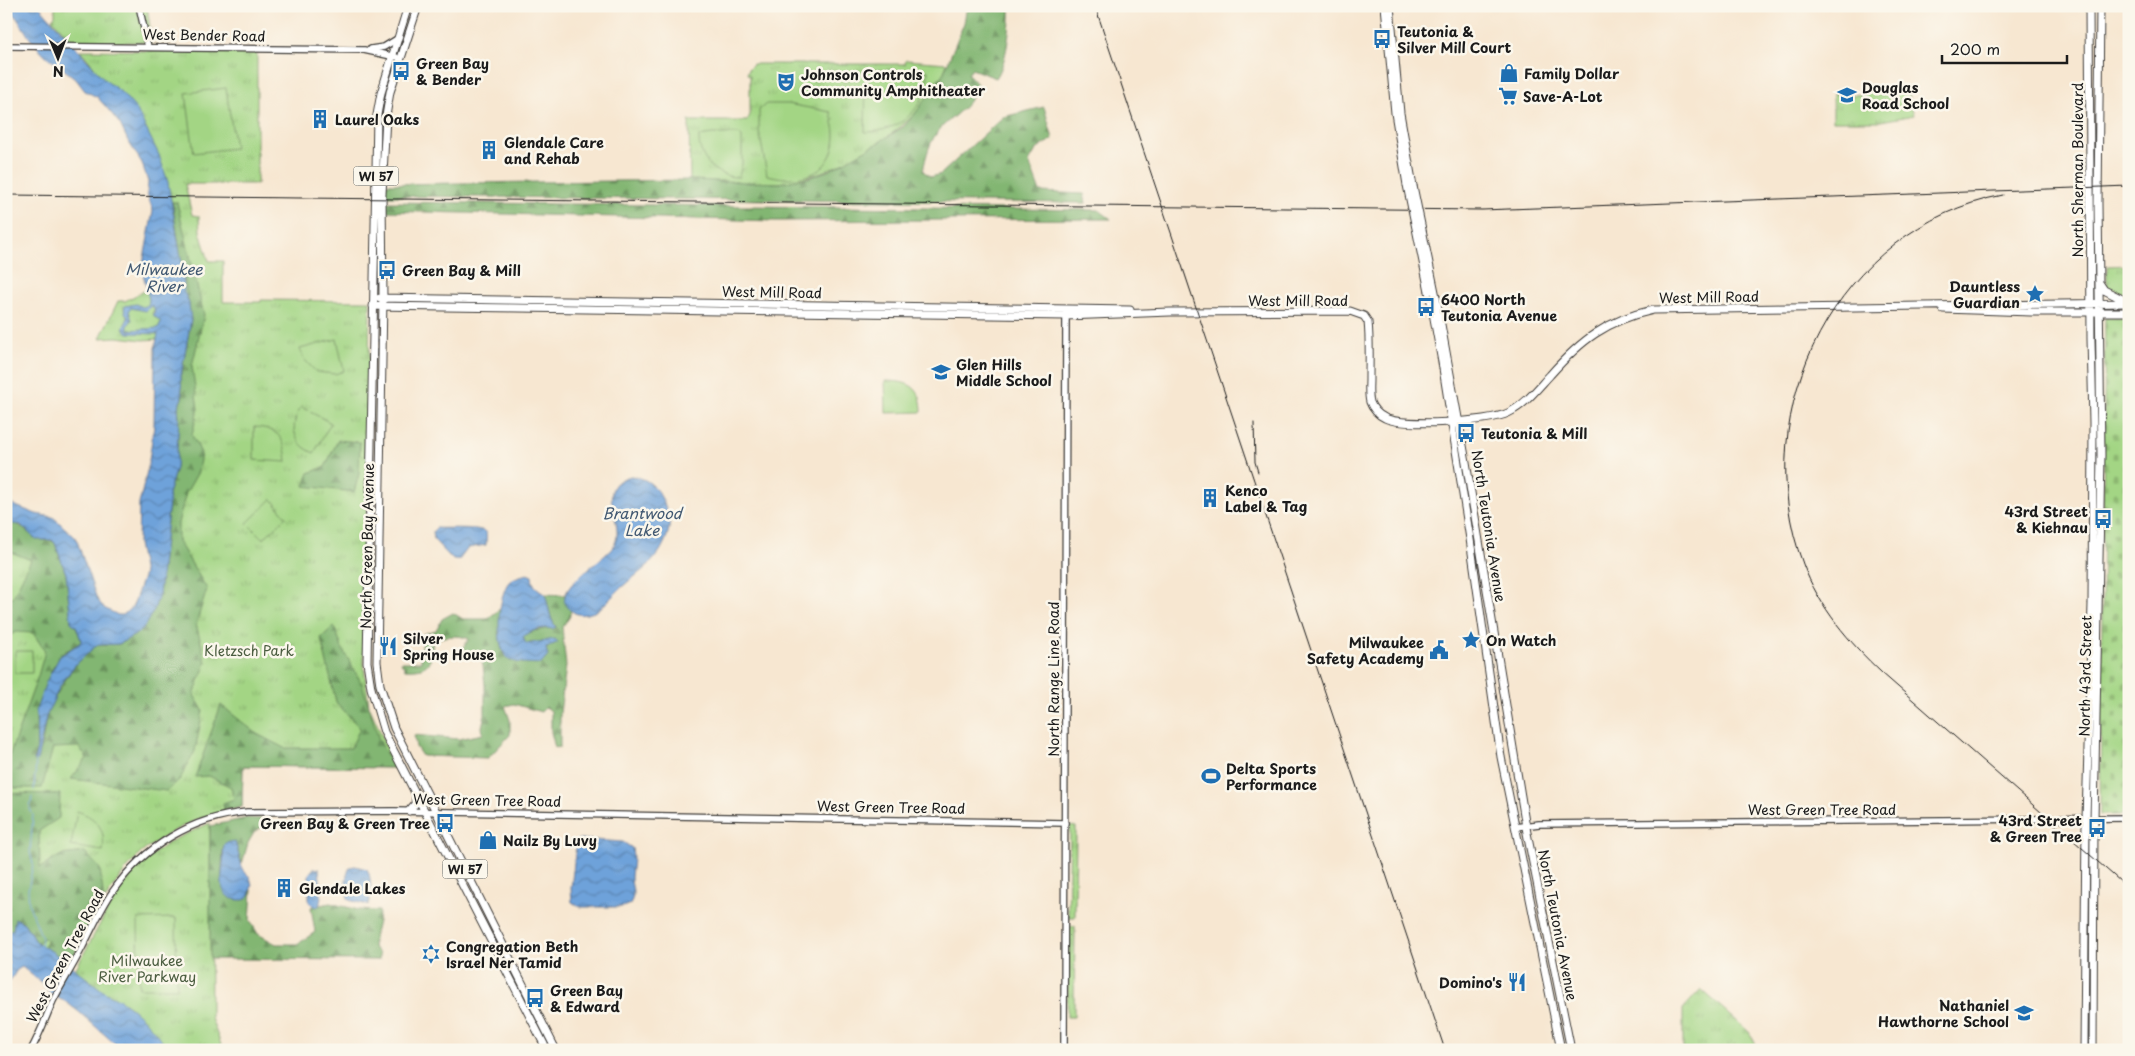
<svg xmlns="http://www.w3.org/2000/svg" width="2135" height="1056" viewBox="0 0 2135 1056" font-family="'Playpen Sans',sans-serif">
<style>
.grass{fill:url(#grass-tufts);stroke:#607850}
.forest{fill:url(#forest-firs);stroke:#4f6947}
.cemetery{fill:url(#cemetery-stones);stroke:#607850}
.garden{fill:#a3d584;stroke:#607850}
.water{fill:url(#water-waves);stroke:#455f7b;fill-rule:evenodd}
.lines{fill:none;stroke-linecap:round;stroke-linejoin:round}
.stream{stroke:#6ea2da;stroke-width:1}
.minor-casing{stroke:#3d3a37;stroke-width:8}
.major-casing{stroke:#3d3a37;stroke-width:9}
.minor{stroke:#fff;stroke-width:5.5}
.major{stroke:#fff;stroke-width:7}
.rail{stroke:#1c1c1c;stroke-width:1}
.major-bridge-casing{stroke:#3d3a37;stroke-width:9;stroke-linecap:butt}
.major-bridge{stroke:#fff;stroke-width:7}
.labels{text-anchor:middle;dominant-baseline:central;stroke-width:5;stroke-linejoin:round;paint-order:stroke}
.shield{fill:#fbf7ec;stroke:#5f5e5a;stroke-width:1}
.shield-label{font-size:12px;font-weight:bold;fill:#1c1c1c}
.poi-label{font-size:14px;font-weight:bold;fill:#1c1c1c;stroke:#fbf7ec;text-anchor:start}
.street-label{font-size:14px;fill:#1c1c1c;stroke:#fbf7ec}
.park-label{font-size:14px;fill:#4b5d40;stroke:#fbf7ec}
.water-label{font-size:15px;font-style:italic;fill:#415871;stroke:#fbf7ec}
</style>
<defs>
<pattern id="grass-tufts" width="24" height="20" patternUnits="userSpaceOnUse" patternTransform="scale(1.25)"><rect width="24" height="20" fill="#a3d584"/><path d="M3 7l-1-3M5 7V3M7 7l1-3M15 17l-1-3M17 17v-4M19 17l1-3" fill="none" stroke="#8cb671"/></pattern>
<pattern id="forest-firs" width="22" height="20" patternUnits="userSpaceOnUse" patternTransform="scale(1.25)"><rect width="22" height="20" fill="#82b672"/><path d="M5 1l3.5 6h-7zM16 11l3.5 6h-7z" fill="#6a935d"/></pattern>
<pattern id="cemetery-stones" width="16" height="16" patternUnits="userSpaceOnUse" patternTransform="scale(1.25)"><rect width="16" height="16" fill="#a3d584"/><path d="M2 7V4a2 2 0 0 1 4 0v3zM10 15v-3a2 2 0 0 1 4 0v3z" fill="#8cb671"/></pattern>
<pattern id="water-waves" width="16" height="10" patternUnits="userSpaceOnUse" patternTransform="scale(1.25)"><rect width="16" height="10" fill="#6ea2da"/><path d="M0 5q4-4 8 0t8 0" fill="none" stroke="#5a83b0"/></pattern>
</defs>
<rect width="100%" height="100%" fill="#fbf7ec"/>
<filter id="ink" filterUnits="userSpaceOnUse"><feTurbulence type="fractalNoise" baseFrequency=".02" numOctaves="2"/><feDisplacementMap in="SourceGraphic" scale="10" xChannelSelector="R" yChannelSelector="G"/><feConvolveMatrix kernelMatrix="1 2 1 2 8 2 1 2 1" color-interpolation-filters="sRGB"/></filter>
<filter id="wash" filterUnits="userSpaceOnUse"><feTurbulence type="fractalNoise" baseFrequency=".0096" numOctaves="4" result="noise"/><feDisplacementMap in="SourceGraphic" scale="20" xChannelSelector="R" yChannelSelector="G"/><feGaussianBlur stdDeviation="1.12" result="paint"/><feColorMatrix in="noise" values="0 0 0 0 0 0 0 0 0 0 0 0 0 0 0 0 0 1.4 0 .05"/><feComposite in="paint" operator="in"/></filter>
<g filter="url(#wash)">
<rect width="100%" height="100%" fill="#f7e7d1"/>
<path class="grass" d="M55,6H147L152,42L74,43L52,19L55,16Z
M80,50L257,52V184H185L192,215L199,216L200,232L209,261H223V302H261V300L370,301L364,666L369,706L396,768L243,766L242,807C210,814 182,823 155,843C149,847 142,851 137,857C104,892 84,938 61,979L6,949V513L111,628L141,609L166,435L157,180L91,63Z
M906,60L947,63C932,122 838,175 781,183C753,187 719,181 690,180L689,121H747L750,115V75L747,74L749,68L753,64H905Z
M1907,90L1914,115L1881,121H1833V94L1863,95V91Z
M2129,265V295H2126L2107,286V266Z
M146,290L155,308L152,314L161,322L158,328V339L143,340L117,337L100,338L118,301H125Z
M210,823L211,1018L223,1050H141L75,970L120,887L145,860L171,841Z
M1070,826L1076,827L1075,917H1068Z
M1069,926H1075L1074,1017H1067Z
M1701,989L1749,1032L1759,1050H1683V1009Z"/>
<path class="forest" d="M967,6H1010C1011,25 1007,63 996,78L972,69L968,74L978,85C968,109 958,111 941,128C930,139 926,156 923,171L931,177L941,174L1003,117L1044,107L1053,139L1036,150L1029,162L1040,192L1084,194L1086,203L385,196L386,184L690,180L779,183L808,178L830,170L871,147L903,127L915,114L944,72L964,23Z
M172,202H177L204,315L192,366L198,409L192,435L201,453L198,472L186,493L178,523V541L207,589L196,624L206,662L194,695L203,710L195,751L180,779L167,791L71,779L87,758L79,747L53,748L42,788H14L7,762L38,676L45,651L33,633L16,632L6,637V597H13L31,560L6,550V523C26,523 24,534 39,539C45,541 50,539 55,543L66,574L71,622L76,626L81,640L80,643L64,652L52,669L36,710L37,748L34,760L42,745L46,717L52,702L74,666L97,645L119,644L135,635L159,595L169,502L168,494L176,468L179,418L178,407L182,398L181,376L191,320Z
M386,202L1099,210L1111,219L776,221L384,211Z
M338,440L360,442L359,474L354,492L304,486L309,473L325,467Z
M545,594L566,595L567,604L571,610L569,618L562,627L566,666L560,713V747L555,748L551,732V711L546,707L541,712L514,704L505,706L510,720V735L488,758L422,756L416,747L414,735L459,739L483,734L482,727L485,714V685L483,665L479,654L466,652L463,648L469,639C459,634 442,636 432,641C434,662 428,671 405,669L401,662H421L423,634L436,630L442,619L453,613L463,619H487L500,609C500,621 498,645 504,655C508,661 516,661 523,663L557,642H538L526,644L523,637L528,632L556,627C549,617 549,606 545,594Z
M334,626L342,648L362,684L379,740L394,768L243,766L242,807L224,811L223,803L234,799L231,787L209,776L195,777L221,705L257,734L284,748H351L360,728L336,702L321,638Z
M6,793L60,794L59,818L39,831L40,868L61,855L85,852L100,869L104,901L69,964L44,948L46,940L44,938L37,943L24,923L15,918L13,930L6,931Z
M247,818L265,819L268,824L255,831L248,843L242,864L235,842L223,849L221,885L249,896L252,890L250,920L258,934L276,944H298L315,932L311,907L330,903L359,910L379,911C379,924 374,932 373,946L379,954V960L210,959V826Z"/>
<path class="cemetery" d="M2105,318H2129V815H2100Z"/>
<path class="garden" d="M868,70L928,71C927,107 902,132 865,132L866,73Z
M226,88L235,148L194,153L186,93Z
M766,104H788L831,112C832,120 835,127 835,135C834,165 815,179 786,178C780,178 773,176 767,175L759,130V110Z
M712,134H739L742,137V164L739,177C716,178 698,159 699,136Z
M337,339L344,371L335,374L316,372L304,359L300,349Z
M885,381C908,381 922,386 922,412L886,413Z
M301,407L331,423L314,453C293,444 289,426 301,407Z
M254,427C279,428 285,439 287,462L254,460Z
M272,499L286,517L263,539L247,523Z
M15,651H32V673H15Z
M77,811C98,818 106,830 103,851L71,846Z
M176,918L177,988H139L138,919Z"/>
<path class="water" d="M9,6H39L105,80L121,92L137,110L159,155L168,182L183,270L184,292L189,303L191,320L181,376L182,398L178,407L179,418L176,468L168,494L169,502L159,595L154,610L143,629L135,635L119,644L97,645L74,666L60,686L46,717L37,761H34L37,748L36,710L46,682L60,656L80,643L81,640L76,626L71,622L66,574L55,543L52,540H36L21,525L6,523V502L36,514L53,517L76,538L97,599L104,608L118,615H123L133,606L144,574L138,544L139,504L148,467L154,426L155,348L158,334L128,333L123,328L128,318L124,310L125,306L136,304L143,307L148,305L149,300L142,269L153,211L147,193L148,182L142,163L128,141L120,124L107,108L97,97L85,91L75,78L46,56L31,40ZM152,305L155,310L153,315L161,322L158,328L128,330V325L132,320L129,311L131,308L146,311Z
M631,476C646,478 654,484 661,497C666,507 671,518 669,529C667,538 663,547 658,554C649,567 634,576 622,587C613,595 605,606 594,612C588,614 581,616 575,613C540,595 603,562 613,547C629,524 590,486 631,476Z
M436,528C446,529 483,526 486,533C487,536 486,542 486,545L468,548L459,560H453L434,540L433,531Z
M527,574L532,576C533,588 537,587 545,594C549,606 549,618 556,627L552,629C542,626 530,631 523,637L526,644L555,639L558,642L546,648L548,656L541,664C531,663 518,664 510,660C493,651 498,594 509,582C514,577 521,576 527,574Z
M579,839L623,842L632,848C634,859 632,866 631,877C631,888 636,893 630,904L623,907H580L572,902L571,888L576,845Z
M235,841L243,870L250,877L252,885L249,896L244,900C218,901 221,882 223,863C224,856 222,850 225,843Z
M355,866L367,869C372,879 372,895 368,905L349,900C344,890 345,877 350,867Z
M313,869H319C320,881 323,895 319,906L316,907L309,902V874Z
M15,918L24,923L37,943L53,952L106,993C131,1002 153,1028 169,1050H122L79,1012L62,999L50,994L43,984L22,967L17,970L6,987V968L10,963L6,957V931L13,930Z"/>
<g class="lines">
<path class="stream" d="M34,790L36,761
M32,797L30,809L33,815L30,852L33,864L28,890L29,905L42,938L41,948"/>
</g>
</g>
<g filter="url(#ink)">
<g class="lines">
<g class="minor-casing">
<path id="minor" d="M139,6L148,47
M6,46L364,50L396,57
M371,49L384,47L397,39
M1515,827L1539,824L2129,818
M31,1050C40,1034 46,1017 53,1001C62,983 73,966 82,948C92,929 101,908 113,891C144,846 193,817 247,812L394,811L1065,823
M1064,1050L1066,312"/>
</g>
<g class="major-casing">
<path id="major" d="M408,6L381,93L377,115L367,662L371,688L384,732L547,1050
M418,6L390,92L386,116L382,194L383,298L377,662L380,685L394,728L556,1050
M1385,6L1395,113L1407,185
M1390,6L1400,113L1413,186
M2100,284L2104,290L2126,301
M1429,291L1442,362L1470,539L1501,757L1561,1050
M1436,297L1466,462L1527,833L1571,1050
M380,298L1130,310
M373,306L1066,316L1170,312L1350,311L1364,316L1368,322C1370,341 1369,360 1369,379C1369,386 1368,395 1370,402C1372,408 1378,415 1385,418C1403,427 1489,422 1508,413C1525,405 1537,389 1550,375C1581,340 1607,320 1653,310L2129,303
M1943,309L2031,312H2129
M409,811L415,804L416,796
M2084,1050L2086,819L2092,604L2093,423L2091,339L2089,6
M2093,1050L2094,820L2101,455L2098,203L2100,6"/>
</g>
<use href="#minor" class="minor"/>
<use href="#major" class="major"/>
<path class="rail" d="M1095,6L1445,1050
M6,195L1482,210L2129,186
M2003,195C1838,227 1745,410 1803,564C1819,607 1849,642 1882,673L2129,889
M1254,423L1255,462L1258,472"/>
<g class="major-bridge-casing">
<path id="major-bridge" d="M1407,185L1429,291
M1413,186L1436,297"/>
</g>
<use href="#major-bridge" class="major-bridge"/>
</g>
</g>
<defs>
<g id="bus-bare" transform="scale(1.5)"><path d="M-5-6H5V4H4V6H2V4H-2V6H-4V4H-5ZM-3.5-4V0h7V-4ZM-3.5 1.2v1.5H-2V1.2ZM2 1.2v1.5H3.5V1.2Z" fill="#1f6fb2" stroke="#fbf7ec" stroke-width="2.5" paint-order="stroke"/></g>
<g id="shop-bare" transform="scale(1.5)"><path d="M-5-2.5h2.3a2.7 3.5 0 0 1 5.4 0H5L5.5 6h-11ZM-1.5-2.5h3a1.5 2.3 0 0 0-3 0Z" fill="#1f6fb2" stroke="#fbf7ec" stroke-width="2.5" paint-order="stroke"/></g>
<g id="theatre-bare" transform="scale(1.5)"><path d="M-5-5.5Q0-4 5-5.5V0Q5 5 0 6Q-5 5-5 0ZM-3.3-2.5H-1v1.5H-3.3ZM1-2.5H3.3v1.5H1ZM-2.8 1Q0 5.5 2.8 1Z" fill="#1f6fb2" stroke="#fbf7ec" stroke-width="2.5" paint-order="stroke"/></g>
<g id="school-bare" transform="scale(1.5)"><path d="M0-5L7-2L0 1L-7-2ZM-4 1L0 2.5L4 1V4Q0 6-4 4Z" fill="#1f6fb2" stroke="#fbf7ec" stroke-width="2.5" paint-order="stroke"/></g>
<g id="supermarket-bare" transform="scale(1.5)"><path d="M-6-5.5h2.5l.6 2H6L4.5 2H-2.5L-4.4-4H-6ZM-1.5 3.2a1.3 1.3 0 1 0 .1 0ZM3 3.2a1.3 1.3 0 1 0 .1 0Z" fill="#1f6fb2" stroke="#fbf7ec" stroke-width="2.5" paint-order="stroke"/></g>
<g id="building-bare" transform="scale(1.5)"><path d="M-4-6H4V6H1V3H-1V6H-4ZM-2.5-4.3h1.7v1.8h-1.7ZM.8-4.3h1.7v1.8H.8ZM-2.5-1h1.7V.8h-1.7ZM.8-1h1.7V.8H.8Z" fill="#1f6fb2" stroke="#fbf7ec" stroke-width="2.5" paint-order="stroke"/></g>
<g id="sight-bare" transform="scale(1.5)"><path d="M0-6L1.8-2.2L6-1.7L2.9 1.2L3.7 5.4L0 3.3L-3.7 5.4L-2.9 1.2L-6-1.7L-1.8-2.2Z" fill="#1f6fb2" stroke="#fbf7ec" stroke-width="2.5" paint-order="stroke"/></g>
<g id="restaurant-bare" transform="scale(1.5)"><path d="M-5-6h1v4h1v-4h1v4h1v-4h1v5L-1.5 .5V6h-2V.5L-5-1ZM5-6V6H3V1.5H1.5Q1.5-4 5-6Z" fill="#1f6fb2" stroke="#fbf7ec" stroke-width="2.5" paint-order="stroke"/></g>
<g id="civic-bare" transform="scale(1.5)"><path d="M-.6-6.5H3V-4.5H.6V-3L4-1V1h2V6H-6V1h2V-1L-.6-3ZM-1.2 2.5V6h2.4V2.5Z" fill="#1f6fb2" stroke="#fbf7ec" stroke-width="2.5" paint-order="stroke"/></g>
<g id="stadium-bare" transform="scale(1.5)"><path d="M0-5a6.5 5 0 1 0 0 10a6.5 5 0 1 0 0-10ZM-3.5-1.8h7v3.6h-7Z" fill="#1f6fb2" stroke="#fbf7ec" stroke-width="2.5" paint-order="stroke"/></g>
<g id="synagogue-bare" transform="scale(1.5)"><path d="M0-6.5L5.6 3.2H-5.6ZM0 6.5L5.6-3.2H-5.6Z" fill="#1f6fb2" stroke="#fbf7ec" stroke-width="2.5" paint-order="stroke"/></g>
</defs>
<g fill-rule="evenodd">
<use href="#bus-bare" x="1382" y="39"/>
<use href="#bus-bare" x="401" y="71"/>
<use href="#shop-bare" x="1509" y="73"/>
<use href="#theatre-bare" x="786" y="82"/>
<use href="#school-bare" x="1847" y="95"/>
<use href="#supermarket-bare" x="1508" y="96"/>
<use href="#building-bare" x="320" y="119"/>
<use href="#building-bare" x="489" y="150"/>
<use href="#bus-bare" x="387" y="270"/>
<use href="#sight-bare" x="2035" y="294"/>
<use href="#bus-bare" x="1426" y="307"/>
<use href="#school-bare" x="941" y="372"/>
<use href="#bus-bare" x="1466" y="433"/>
<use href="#building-bare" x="1210" y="498"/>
<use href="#bus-bare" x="2103" y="519"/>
<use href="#sight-bare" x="1471" y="640"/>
<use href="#restaurant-bare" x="388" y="646"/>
<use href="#civic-bare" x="1439" y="650"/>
<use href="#stadium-bare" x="1211" y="776"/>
<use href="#bus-bare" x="445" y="823"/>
<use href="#bus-bare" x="2097" y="828"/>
<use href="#shop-bare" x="488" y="840"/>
<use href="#building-bare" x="284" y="888"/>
<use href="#synagogue-bare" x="431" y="954"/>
<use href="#restaurant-bare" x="1517" y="982"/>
<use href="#bus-bare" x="535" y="998"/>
<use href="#school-bare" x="2024" y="1013"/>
</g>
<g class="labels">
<g class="shield">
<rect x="353.5" y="166.5" width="45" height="19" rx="4"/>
<rect x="442.5" y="859.5" width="45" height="19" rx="4"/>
</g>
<g class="shield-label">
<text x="376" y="176">WI 57</text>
<text x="465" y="869">WI 57</text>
</g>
<g class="poi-label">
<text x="1397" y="31">Teutonia &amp;<tspan x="1397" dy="16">Silver Mill Court</tspan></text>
<text x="416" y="63">Green Bay<tspan x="416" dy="16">&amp; Bender</tspan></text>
<text x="1524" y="73">Family Dollar</text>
<text x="801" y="74">Johnson Controls<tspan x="801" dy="16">Community Amphitheater</tspan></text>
<text x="1862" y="87">Douglas<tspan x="1862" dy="16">Road School</tspan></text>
<text x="1523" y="96">Save-A-Lot</text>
<text x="335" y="119">Laurel Oaks</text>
<text x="504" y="142">Glendale Care<tspan x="504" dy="16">and Rehab</tspan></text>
<text x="402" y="270">Green Bay &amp; Mill</text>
<text x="2020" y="286" text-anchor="end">Dauntless<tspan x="2020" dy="16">Guardian</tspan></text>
<text x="1441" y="299">6400 North<tspan x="1441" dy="16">Teutonia Avenue</tspan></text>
<text x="956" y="364">Glen Hills<tspan x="956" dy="16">Middle School</tspan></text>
<text x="1481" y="433">Teutonia &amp; Mill</text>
<text x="1225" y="490">Kenco<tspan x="1225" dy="16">Label &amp; Tag</tspan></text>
<text x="2088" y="511" text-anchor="end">43rd Street<tspan x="2088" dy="16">&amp; Kiehnau</tspan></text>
<text x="403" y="638">Silver<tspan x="403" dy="16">Spring House</tspan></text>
<text x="1486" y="640">On Watch</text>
<text x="1424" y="642" text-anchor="end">Milwaukee<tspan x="1424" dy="16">Safety Academy</tspan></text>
<text x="1226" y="768">Delta Sports<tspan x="1226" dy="16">Performance</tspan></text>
<text x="2082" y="820" text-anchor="end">43rd Street<tspan x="2082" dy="16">&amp; Green Tree</tspan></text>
<text x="430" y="823" text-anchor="end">Green Bay &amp; Green Tree</text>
<text x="503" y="840">Nailz By Luvy</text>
<text x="299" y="888">Glendale Lakes</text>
<text x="446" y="946">Congregation Beth<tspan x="446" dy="16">Israel Ner Tamid</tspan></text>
<text x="1502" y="982" text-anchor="end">Domino's</text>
<text x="550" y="990">Green Bay<tspan x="550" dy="16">&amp; Edward</tspan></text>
<text x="2009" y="1005" text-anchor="end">Nathaniel<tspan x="2009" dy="16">Hawthorne School</tspan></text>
</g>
<g class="street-label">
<text transform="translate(204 35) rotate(1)">West Bender Road</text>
<text transform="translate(2077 170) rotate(-90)">North Sherman Boulevard</text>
<text transform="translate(772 292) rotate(1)">West Mill Road</text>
<text transform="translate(1709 297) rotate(-1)">West Mill Road</text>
<text x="1298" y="300">West Mill Road</text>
<text transform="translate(1489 526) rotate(81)">North Teutonia Avenue</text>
<text transform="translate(367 546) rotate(-89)">North Green Bay Avenue</text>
<text transform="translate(2085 676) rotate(-89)">North 43rd Street</text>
<text transform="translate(1053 679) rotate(-90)">North Range Line Road</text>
<text transform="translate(487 800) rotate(1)">West Green Tree Road</text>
<text transform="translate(891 807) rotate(1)">West Green Tree Road</text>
<text x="1822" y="809">West Green Tree Road</text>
<text transform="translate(1558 925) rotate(79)">North Teutonia Avenue</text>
<text transform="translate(65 956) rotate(-62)">West Green Tree Road</text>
</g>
<g class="park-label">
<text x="249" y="650">Kletzsch Park</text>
<text x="147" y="960">Milwaukee<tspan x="147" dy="16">River Parkway</tspan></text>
</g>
<g class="water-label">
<text x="164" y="268">Milwaukee<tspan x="164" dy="17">River</tspan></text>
<text x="642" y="512">Brantwood<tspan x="642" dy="17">Lake</tspan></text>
</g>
</g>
<rect width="2135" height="1056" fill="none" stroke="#fbf7ec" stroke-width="25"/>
<g transform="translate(58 58) rotate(179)" stroke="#fbf7ec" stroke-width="4" paint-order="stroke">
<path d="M0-4L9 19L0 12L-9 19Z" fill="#1c1c1c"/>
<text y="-8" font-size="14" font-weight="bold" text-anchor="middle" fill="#1c1c1c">N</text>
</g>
<path d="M1942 55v8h125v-8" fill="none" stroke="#1c1c1c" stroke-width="2.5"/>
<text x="1950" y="55" font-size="15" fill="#1c1c1c" stroke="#fbf7ec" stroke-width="4" paint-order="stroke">200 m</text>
</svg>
